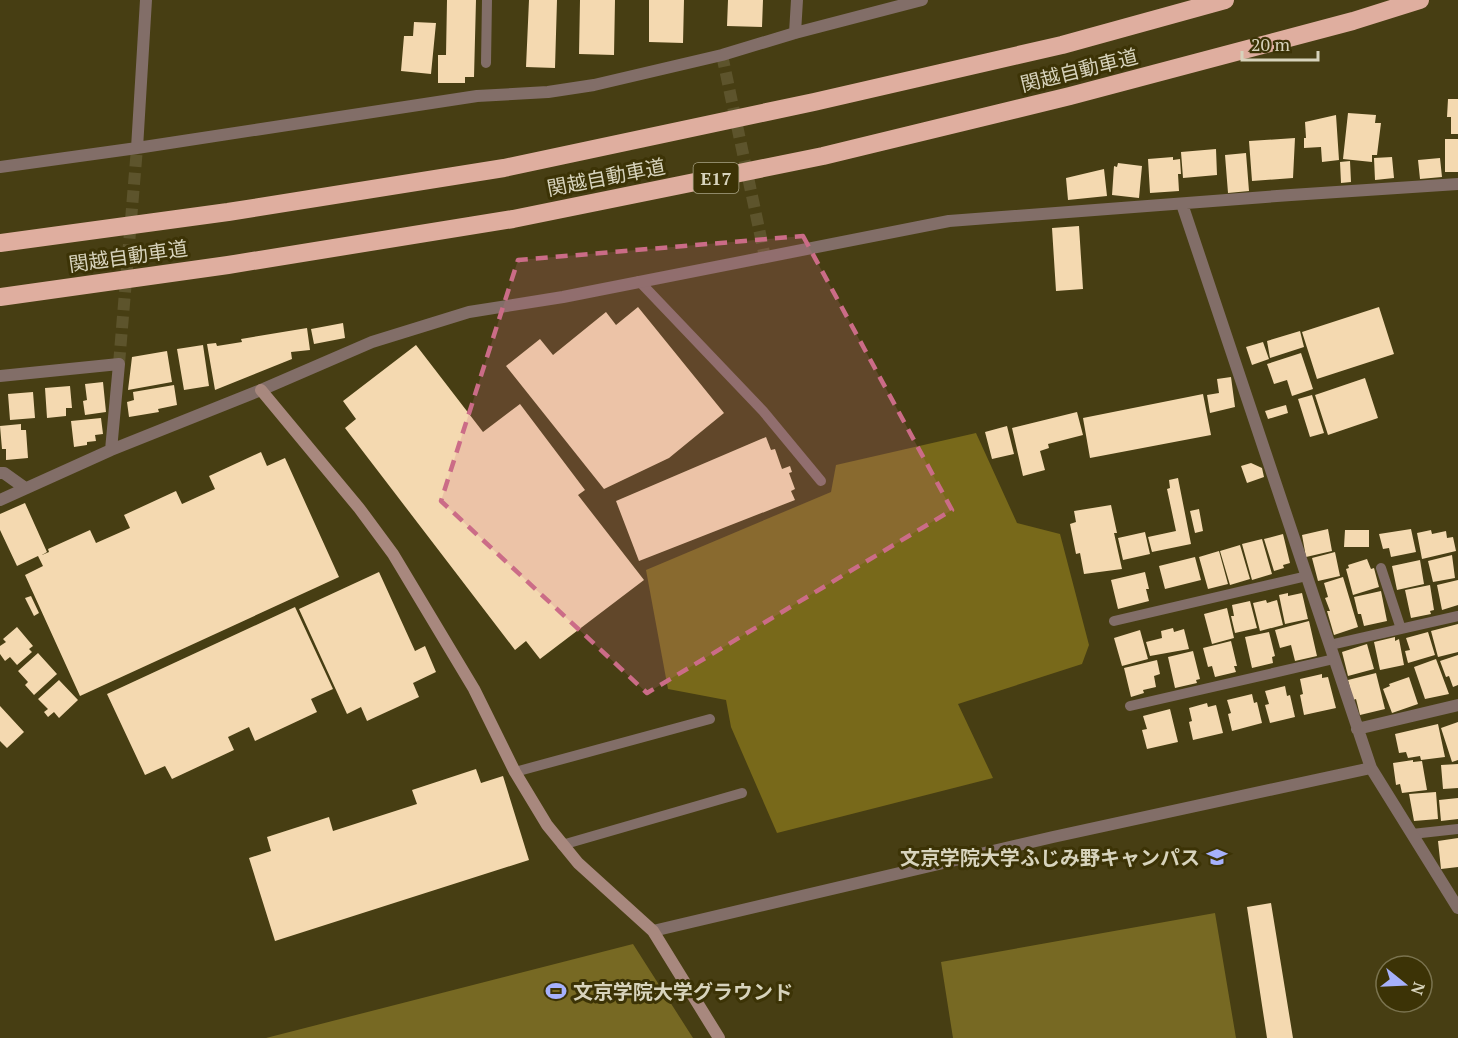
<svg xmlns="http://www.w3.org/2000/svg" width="1458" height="1038" viewBox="0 0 1458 1038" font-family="'PT Serif','Noto Sans JP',serif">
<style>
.green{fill:#776923}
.forest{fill:#78691a}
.building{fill:#f4d9b0}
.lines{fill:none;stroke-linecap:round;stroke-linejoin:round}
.street-tunnel{stroke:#5d542c;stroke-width:12;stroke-dasharray:12 6;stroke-linecap:butt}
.lane{stroke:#826e68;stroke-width:10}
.street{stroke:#826e68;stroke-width:12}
.secondary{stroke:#a8887e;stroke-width:12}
.highway{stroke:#dfae9f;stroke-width:18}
.marked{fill:#cb6c87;fill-opacity:0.2;stroke:#cb6c87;stroke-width:4.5;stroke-dasharray:12 8;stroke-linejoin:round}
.labels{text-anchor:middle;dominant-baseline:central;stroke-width:6;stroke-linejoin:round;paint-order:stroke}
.shield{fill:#3c3306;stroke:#a8a385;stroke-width:1.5}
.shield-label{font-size:18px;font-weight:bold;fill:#d7d3bc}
.street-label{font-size:20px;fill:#d7d3bc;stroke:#3c3306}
.poi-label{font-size:20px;font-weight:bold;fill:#d7d3bc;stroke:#3c3306;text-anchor:end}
</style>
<rect width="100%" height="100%" fill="#473e13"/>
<path class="green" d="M1215,913L1236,1038H953L941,962Z
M633,944L693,1038H266Z"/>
<path class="forest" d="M976,433L1017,523L1060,534L1089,645L1082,664L958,704L993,778L777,833L731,727L726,700L668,689L646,570L831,492L836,465Z"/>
<path class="building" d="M447,0H476L474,77H465V83H438V55H446Z
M529,0H557L555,68L526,67Z
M580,0H615L614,55L579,54Z
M649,0H684L683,43L649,42Z
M728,0H763L762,27L727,26Z
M414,22L436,23L431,74L401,71L404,36H413Z
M1448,99H1458V134H1451V117H1447Z
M1348,113L1376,115L1375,123H1381L1377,155H1372V162L1343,159Z
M1336,115L1339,160L1322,162L1321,147L1304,148V138H1306L1305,122Z
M1295,138L1293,178L1252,181L1249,141Z
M1445,139H1458V172H1445Z
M1216,149L1217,175L1183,178L1181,152Z
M1246,153L1249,191L1228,193L1225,155Z
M1173,157V160L1180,159L1181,174H1178L1179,191L1150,193L1148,159Z
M1392,157L1394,178L1375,180L1374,158Z
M1440,158L1442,177L1420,179L1418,160Z
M1350,161L1351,182L1341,183L1340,162Z
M1118,163L1142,166L1139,198L1112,195L1114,166L1117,167Z
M1104,169L1107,196L1068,200L1066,178Z
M1079,226L1083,289L1056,291L1052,228Z
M638,307L724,413L669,458L604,489L506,366L540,339L553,355L606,312L616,325Z
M1379,307L1394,354L1317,379L1302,332Z
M343,323L345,338L314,344L311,329Z
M307,328L310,350L291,352L292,359L215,390L207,344L216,343L217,346L242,342L241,339Z
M1300,331L1304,347L1270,358L1267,341Z
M1263,342L1269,359L1252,365L1246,347Z
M203,345L209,386L184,390L177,349Z
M416,345L483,432L520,404L585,490L578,495L644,580L540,659L526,641L515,650L345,428L356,419L343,401Z
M167,351L172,382L128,390L132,357Z
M1301,353L1313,389L1292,396L1287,380L1274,384L1267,364Z
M1231,377L1235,407L1210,413L1207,395L1219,393L1217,379Z
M1365,378L1378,418L1328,435L1315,395Z
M103,382L106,412L85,415L83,401L87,400L85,384Z
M174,385L177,405L158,409L159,412L129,417L127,402L134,400L133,392Z
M70,386L72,408H66V416L47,418L45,388Z
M33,392L35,418L10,420L8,394Z
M1203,394L1211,435L1090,458L1083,418Z
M1312,395L1324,433L1310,437L1298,399Z
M1286,405L1288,413L1268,419L1265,411Z
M1077,412L1083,435L1048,444L1049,448L1040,451L1045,470L1023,476L1012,428Z
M101,418L103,434L95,435L96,441L87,442V445L74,447L71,421Z
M21,424V430H26L28,458L6,460V449H2L0,426Z
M1007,426L1014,454L992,459L985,432Z
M766,437L771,450L775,449L782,469L790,466L792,472L789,473L795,489L791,491L795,500L639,561L616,501Z
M261,452L267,466L285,458L339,577L80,696L25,575L43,566L38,556L17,566L0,530V514L25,503L47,552L42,555L49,552L48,549L90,530L96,543L130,528L124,515L176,491L182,504L215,489L209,476Z
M1251,463L1262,468L1264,477L1247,483L1241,466Z
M1178,478L1191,544L1152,552L1148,537L1176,531L1167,489L1170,488L1169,480Z
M1111,505L1117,533H1114L1122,569L1084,574L1080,553L1076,554L1070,524L1076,522L1074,511Z
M1199,509L1203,531L1195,533L1190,511Z
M1328,529L1332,551L1306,557L1302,535Z
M1411,529L1416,552L1391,557L1389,548L1383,549L1379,534Z
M1345,530H1369V547H1344Z
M1431,530L1432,534L1446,531L1447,538L1453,537L1456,551L1422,559L1417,533Z
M1145,532L1150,554L1123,560L1118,538Z
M1283,534L1290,563L1283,565L1284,568L1274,571L1264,539Z
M1262,539L1272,574L1252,580L1242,544Z
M1240,545L1250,579L1230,585L1220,551Z
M1219,551L1228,584L1208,589L1199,557Z
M1335,552L1340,576L1318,581L1312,558Z
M1452,555L1455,578L1433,582L1428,561Z
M1195,557L1201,580L1165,589L1159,566Z
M1367,559L1371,569L1374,568L1379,587L1353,595L1346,569L1349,568L1348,565Z
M1420,560L1424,584L1397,590L1392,566Z
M379,572L415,651L425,646L436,672L413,683L419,697L367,721L361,707L347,714L299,609Z
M1145,572L1149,589H1146L1149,601L1118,609L1111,580Z
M1343,577L1358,627L1334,635L1327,611H1330L1325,598L1328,597L1324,583Z
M1458,580V605L1442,610L1437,585Z
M1430,585L1434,610L1430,611L1431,614L1411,618L1405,590Z
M1381,591L1387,621L1364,626L1361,614H1358L1354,597Z
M1288,593V596L1302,593L1308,619L1285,624L1279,595Z
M31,596L39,613L34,616L25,598Z
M1266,600L1267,603L1277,600L1283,625L1260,631L1253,603Z
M1250,601L1257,628L1235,633L1231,616H1234L1232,605Z
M295,607L333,689L311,699L317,712L255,741L249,727L228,737L234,750L172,779L165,766L145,775L107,694Z
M1227,608L1234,638L1212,644L1204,614Z
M1309,621L1317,656L1295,661L1291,645L1280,648L1275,630Z
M1458,624V652L1438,657L1431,631Z
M17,627L33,646L29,649L32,652L17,665L10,657L5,661L0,654V646L6,642L3,639Z
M1173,628L1174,632L1184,629L1189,649L1150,656L1146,642L1162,638L1161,631Z
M1140,630L1148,659L1122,666L1114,638Z
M1269,632L1275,656L1272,657L1273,663L1252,668L1245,637Z
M1428,632L1435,655L1408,663L1405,651L1410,650L1406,638Z
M1395,637V641L1399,639L1404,665L1380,670L1374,642Z
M1231,641L1237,666H1234L1236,672L1215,677L1212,666L1208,667L1203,648Z
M1367,644L1374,669L1348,676L1342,652Z
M1193,651L1200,679L1196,680L1197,683L1175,688L1168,657Z
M38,653L57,674L34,695L25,685L28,682L18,671Z
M1458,655V685L1453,687L1449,676L1446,677L1440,661Z
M1436,659L1449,694L1425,699L1414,667Z
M1157,660L1160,674L1154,676L1156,687L1143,690L1144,693L1131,697L1124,668Z
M1376,673L1385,709L1360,715L1356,699L1353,700L1348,680Z
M1322,674V678L1328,677L1336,708L1304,715L1300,695L1303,694L1300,679Z
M1409,677L1418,704L1392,713L1383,689L1390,686L1389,684Z
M59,680L78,700L59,718L54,712L48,717L44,712L48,709L38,699Z
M1285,686L1287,696L1290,695L1295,717L1270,723L1265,705L1269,704L1265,691Z
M1252,694L1254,703L1257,702L1262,723L1232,731L1228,714L1231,713L1227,700Z
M1207,703L1208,707L1216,705L1223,733L1193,740L1189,722L1192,721L1189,708Z
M0,706L24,732L7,748L0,741Z
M1170,709L1178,742L1147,749L1142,730L1147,729L1143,716Z
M1458,722V760L1452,762L1441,728Z
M1438,724L1445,757L1421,760L1420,756L1408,758L1406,752L1399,753L1395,734Z
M1413,760V762L1422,761L1427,790L1402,793L1400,784L1396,785L1393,763Z
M1458,764V788L1443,789L1441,765Z
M476,769L481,783L503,776L529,860L275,941L249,858L271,851L267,837L329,817L333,831L417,804L412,790Z
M1436,792L1438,819L1414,821L1409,794Z
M1458,798V819L1441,821L1439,800Z
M1458,838V867L1441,869L1438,841Z
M1271,903L1293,1038H1267L1247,907Z"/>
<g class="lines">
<path class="street-tunnel" d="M722,55L765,257
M119,364L137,148"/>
<path class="lane" d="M486,63L487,0
M639,281L763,411L821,481
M1381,568L1401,629
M1114,621L1307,576
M1330,645L1458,616
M1130,706L1334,659
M515,772L710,719
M1412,834L1458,829
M562,845L742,793"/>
<path class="street" d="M795,33L797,0
M137,148L146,0
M0,167L137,148L477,96L548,92L594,85L722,55L795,33L922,0
M1182,204L1371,768L1458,908
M0,376L119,364L111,450
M0,473H4L25,488
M0,500L111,450L261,390L372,342L469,312L563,297L949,221L1291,195L1458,184
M1357,729L1458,705
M653,931L1053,837L1371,768"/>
<path class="secondary" d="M261,390L359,508L393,554L474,689L515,772L547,825L578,863L653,931L719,1038"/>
<path class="highway" d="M0,243L228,212L504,168L814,102L1062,45L1225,0
M0,297L228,265L513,219L823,156L1070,96L1353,21L1420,0"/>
</g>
<path class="marked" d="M803,236L952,510L647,693L441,501L518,260Z"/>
<defs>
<g id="university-bare" transform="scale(1.62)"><path d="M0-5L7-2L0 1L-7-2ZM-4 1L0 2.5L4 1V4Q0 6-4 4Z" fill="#a6b1fc" stroke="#3c3306" stroke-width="2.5" paint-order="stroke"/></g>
<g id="stadium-bare" transform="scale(1.62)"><path d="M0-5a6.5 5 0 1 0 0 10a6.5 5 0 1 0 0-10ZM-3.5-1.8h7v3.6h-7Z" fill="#a6b1fc" stroke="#3c3306" stroke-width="2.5" paint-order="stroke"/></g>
</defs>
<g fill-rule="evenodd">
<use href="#university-bare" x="1217" y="857"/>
<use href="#stadium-bare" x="556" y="991"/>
</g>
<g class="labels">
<rect class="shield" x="693.5" y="163" width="45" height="30" rx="4.5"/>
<g class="shield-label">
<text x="716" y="178">E17</text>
</g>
<g class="street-label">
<text transform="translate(1079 70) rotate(-14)">関越自動車道</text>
<text transform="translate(606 177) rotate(-11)">関越自動車道</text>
<text transform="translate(128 256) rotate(-8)">関越自動車道</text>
</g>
<g class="poi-label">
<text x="1200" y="857">文京学院大学ふじみ野キャンパス</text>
<text x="573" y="991" text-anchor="start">文京学院大学グラウンド</text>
</g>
</g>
<g transform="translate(1404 984) rotate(108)"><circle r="28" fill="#3c3306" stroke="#7a734f" stroke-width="1.5"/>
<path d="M0-4.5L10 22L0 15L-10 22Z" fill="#a6b1fc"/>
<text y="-9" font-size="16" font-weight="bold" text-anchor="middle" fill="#d7d3bc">N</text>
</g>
<path d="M1242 51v9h76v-9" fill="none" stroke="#d7d3bc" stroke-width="3"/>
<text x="1251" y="51" font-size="18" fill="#d7d3bc" stroke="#3c3306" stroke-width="4.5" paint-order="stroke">20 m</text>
</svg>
